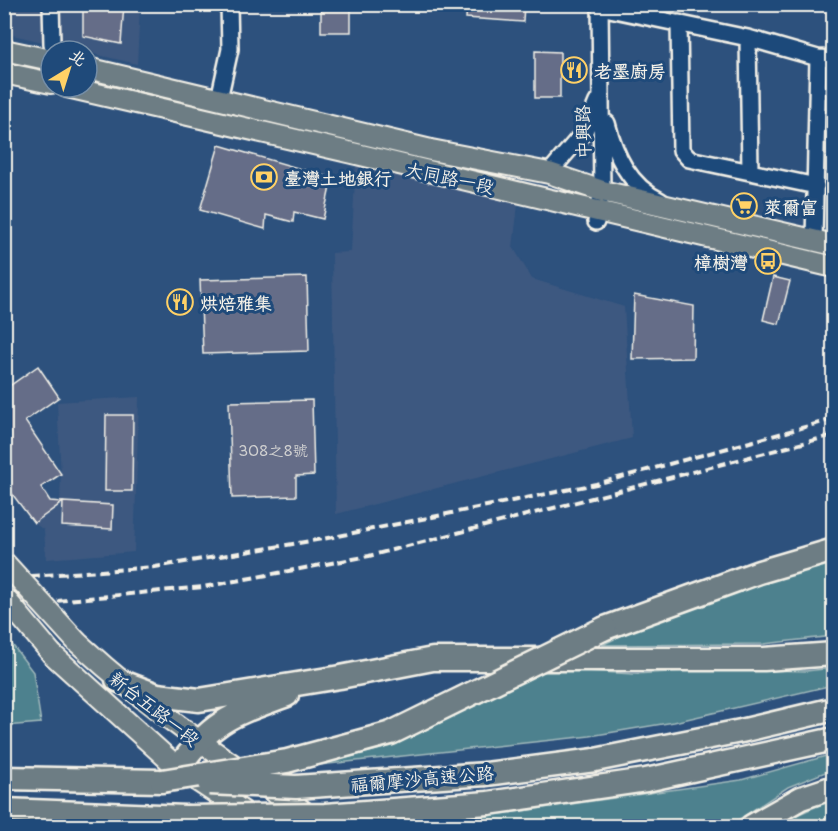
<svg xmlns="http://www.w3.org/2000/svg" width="838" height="831" viewBox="0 0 838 831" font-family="'Playpen Sans','LXGW WenKai TC',sans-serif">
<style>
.built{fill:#3e5980}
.green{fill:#4e818e;stroke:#a1b9bb;stroke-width:1.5}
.building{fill:#656d88;stroke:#f4f1e8;stroke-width:1.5}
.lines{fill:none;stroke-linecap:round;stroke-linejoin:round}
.minor-casing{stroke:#f4f1e8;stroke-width:20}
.major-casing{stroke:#f4f1e8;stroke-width:24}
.highway-casing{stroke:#f4f1e8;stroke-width:27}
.minor{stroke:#1f4a7a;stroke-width:15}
.major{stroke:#6d7d84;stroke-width:20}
.highway{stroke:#6d7d84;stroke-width:22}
.rail{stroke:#f4f1e8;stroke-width:4;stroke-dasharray:9 4.5;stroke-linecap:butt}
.major-bridge-casing{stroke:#f4f1e8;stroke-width:24;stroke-linecap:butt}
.highway-bridge-casing{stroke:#f4f1e8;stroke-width:27;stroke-linecap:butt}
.major-bridge{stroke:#6d7d84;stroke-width:20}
.highway-bridge{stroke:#6d7d84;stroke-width:22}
.labels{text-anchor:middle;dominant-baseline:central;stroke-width:6;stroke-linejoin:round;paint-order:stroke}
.number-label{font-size:15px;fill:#d0d0d0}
.poi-label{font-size:18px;font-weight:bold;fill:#f4f1e8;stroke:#1f4a7a;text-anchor:start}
.street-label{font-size:18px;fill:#f4f1e8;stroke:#1f4a7a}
</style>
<rect width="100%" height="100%" fill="#2d517d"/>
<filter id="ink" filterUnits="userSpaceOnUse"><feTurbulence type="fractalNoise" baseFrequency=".0167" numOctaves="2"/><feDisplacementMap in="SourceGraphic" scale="12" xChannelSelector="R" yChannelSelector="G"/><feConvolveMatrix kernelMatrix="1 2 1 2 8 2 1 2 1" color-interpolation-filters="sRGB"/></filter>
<g filter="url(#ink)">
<path class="built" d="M11,5H140L137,64L13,35Z
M356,163L518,204L513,247L532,279L624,307L632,438L336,514L332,253L351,252Z
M139,397L134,552L46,559L44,530L34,523L60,504L61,474L57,402Z"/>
<path class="green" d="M833,562V636L764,644L602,645C676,608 754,583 833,562Z
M5,643H11L33,672L41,723L5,726Z
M540,668L633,674L724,669L806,671L833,668V685L674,722L590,736L319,765L392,746L501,693Z
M833,754V769L788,787L729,826H417L741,780Z
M833,799V826H772Z"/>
<path class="building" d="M83,4H124L121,44L83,36Z
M321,4H351V32H321Z
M467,4H524L523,22L466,18Z
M535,51L560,52V98H535Z
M219,145L332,178L323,219L294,212L293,222L266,215L265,229L200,210Z
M307,277L309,351L203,354L200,280Z
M773,277L790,281L779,324L763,320Z
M634,295L694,306L693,358L632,359Z
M38,366L59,397L25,421L61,474L41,487L50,501L63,502L34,523L4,483V390Z
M312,400L314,475L296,476V496L232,498L229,402Z
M106,415H133L132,491H105Z
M63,502L113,505L112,529L62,526Z"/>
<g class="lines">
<g class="minor-casing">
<path id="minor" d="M51,4L52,44
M600,7L748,38L818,58L814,240
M679,23L681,150L689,159L816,186
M748,38L750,171
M818,58L834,59
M219,99L230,49L229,4
M607,123C615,155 629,186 661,201
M549,173L585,131L597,102
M596,222L602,191L600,4"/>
</g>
<g class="major-casing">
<path id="major" d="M4,50L51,60
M87,68L431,150L549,173L602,191L834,245
M4,73L51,83
M67,87C323,146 578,205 834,267
M77,642C154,713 239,771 327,826
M52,654L178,768L256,820"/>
</g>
<g class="highway-casing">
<path id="highway" d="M605,628L759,572L834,550
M117,680L157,695L199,700L340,677L433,659H764L834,654
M178,768C213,719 233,715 287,695
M486,774L595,760L741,731L834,709
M4,778L162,781
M488,803L646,780L834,739
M4,810L186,817
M752,826L801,798L834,787"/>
</g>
<use href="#minor" class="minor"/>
<use href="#major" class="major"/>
<use href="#highway" class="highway"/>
<path class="rail" d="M4,578L155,567L323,539L596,484L834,419
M4,606L203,587L369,556L834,435"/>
<g class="major-bridge-casing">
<path id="major-bridge" d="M4,562L77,642
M4,597L52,654"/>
</g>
<g class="highway-bridge-casing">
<path id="highway-bridge" d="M162,781L287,761L391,733L605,628
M209,783L296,787L486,774
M186,817L325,815L488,803"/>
</g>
<use href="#major-bridge" class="major-bridge"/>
<use href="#highway-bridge" class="highway-bridge"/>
</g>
</g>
<defs>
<g id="restaurant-ring" transform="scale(1.35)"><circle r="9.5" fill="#1f4a7a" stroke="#ffd166" stroke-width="1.5"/><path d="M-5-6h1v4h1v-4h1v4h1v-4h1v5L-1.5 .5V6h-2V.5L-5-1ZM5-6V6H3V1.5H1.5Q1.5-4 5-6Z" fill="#ffd166"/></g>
<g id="bank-ring" transform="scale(1.35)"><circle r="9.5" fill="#1f4a7a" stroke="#ffd166" stroke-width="1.5"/><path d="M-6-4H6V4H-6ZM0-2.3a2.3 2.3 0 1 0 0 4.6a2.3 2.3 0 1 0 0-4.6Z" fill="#ffd166"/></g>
<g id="supermarket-ring" transform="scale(1.35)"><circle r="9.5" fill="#1f4a7a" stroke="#ffd166" stroke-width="1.5"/><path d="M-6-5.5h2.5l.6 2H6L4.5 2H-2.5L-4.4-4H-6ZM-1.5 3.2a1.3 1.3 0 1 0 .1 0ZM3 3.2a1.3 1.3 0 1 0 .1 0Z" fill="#ffd166"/></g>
<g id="bus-ring" transform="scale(1.35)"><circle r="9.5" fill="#1f4a7a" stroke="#ffd166" stroke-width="1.5"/><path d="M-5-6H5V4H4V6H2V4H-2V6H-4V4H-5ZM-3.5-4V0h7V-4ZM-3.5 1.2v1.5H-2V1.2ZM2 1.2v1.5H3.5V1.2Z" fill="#ffd166"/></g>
</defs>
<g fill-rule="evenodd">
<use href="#restaurant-ring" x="574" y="70"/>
<use href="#bank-ring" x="264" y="177"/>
<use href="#supermarket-ring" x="744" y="206"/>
<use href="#bus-ring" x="768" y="261"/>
<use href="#restaurant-ring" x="180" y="302"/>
</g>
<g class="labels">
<g class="number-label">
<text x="273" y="449">308之8號</text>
</g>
<g class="poi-label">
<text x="594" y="70">老墨廚房</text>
<text x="284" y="177">臺灣土地銀行</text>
<text x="764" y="206">萊爾富</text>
<text x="748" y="261" text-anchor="end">樟樹灣</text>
<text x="200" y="302">烘焙雅集</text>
</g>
<g class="street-label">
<text transform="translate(582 132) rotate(-91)">中興路</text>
<text transform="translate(450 177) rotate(12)">大同路一段</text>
<text transform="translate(155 708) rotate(38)">新台五路一段</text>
<text transform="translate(422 778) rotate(-5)">福爾摩沙高速公路</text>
</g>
</g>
<rect width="838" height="831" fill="none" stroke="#1f4a7a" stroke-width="24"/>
<rect x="12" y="12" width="814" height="807" fill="none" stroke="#f4f1e8" stroke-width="2" filter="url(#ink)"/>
<g transform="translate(69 69) rotate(38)"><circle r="28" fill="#1f4a7a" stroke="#748da6" stroke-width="1.5"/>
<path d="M0-4.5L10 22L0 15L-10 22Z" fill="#ffd166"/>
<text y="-9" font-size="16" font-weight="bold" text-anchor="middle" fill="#f4f1e8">北</text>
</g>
</svg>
